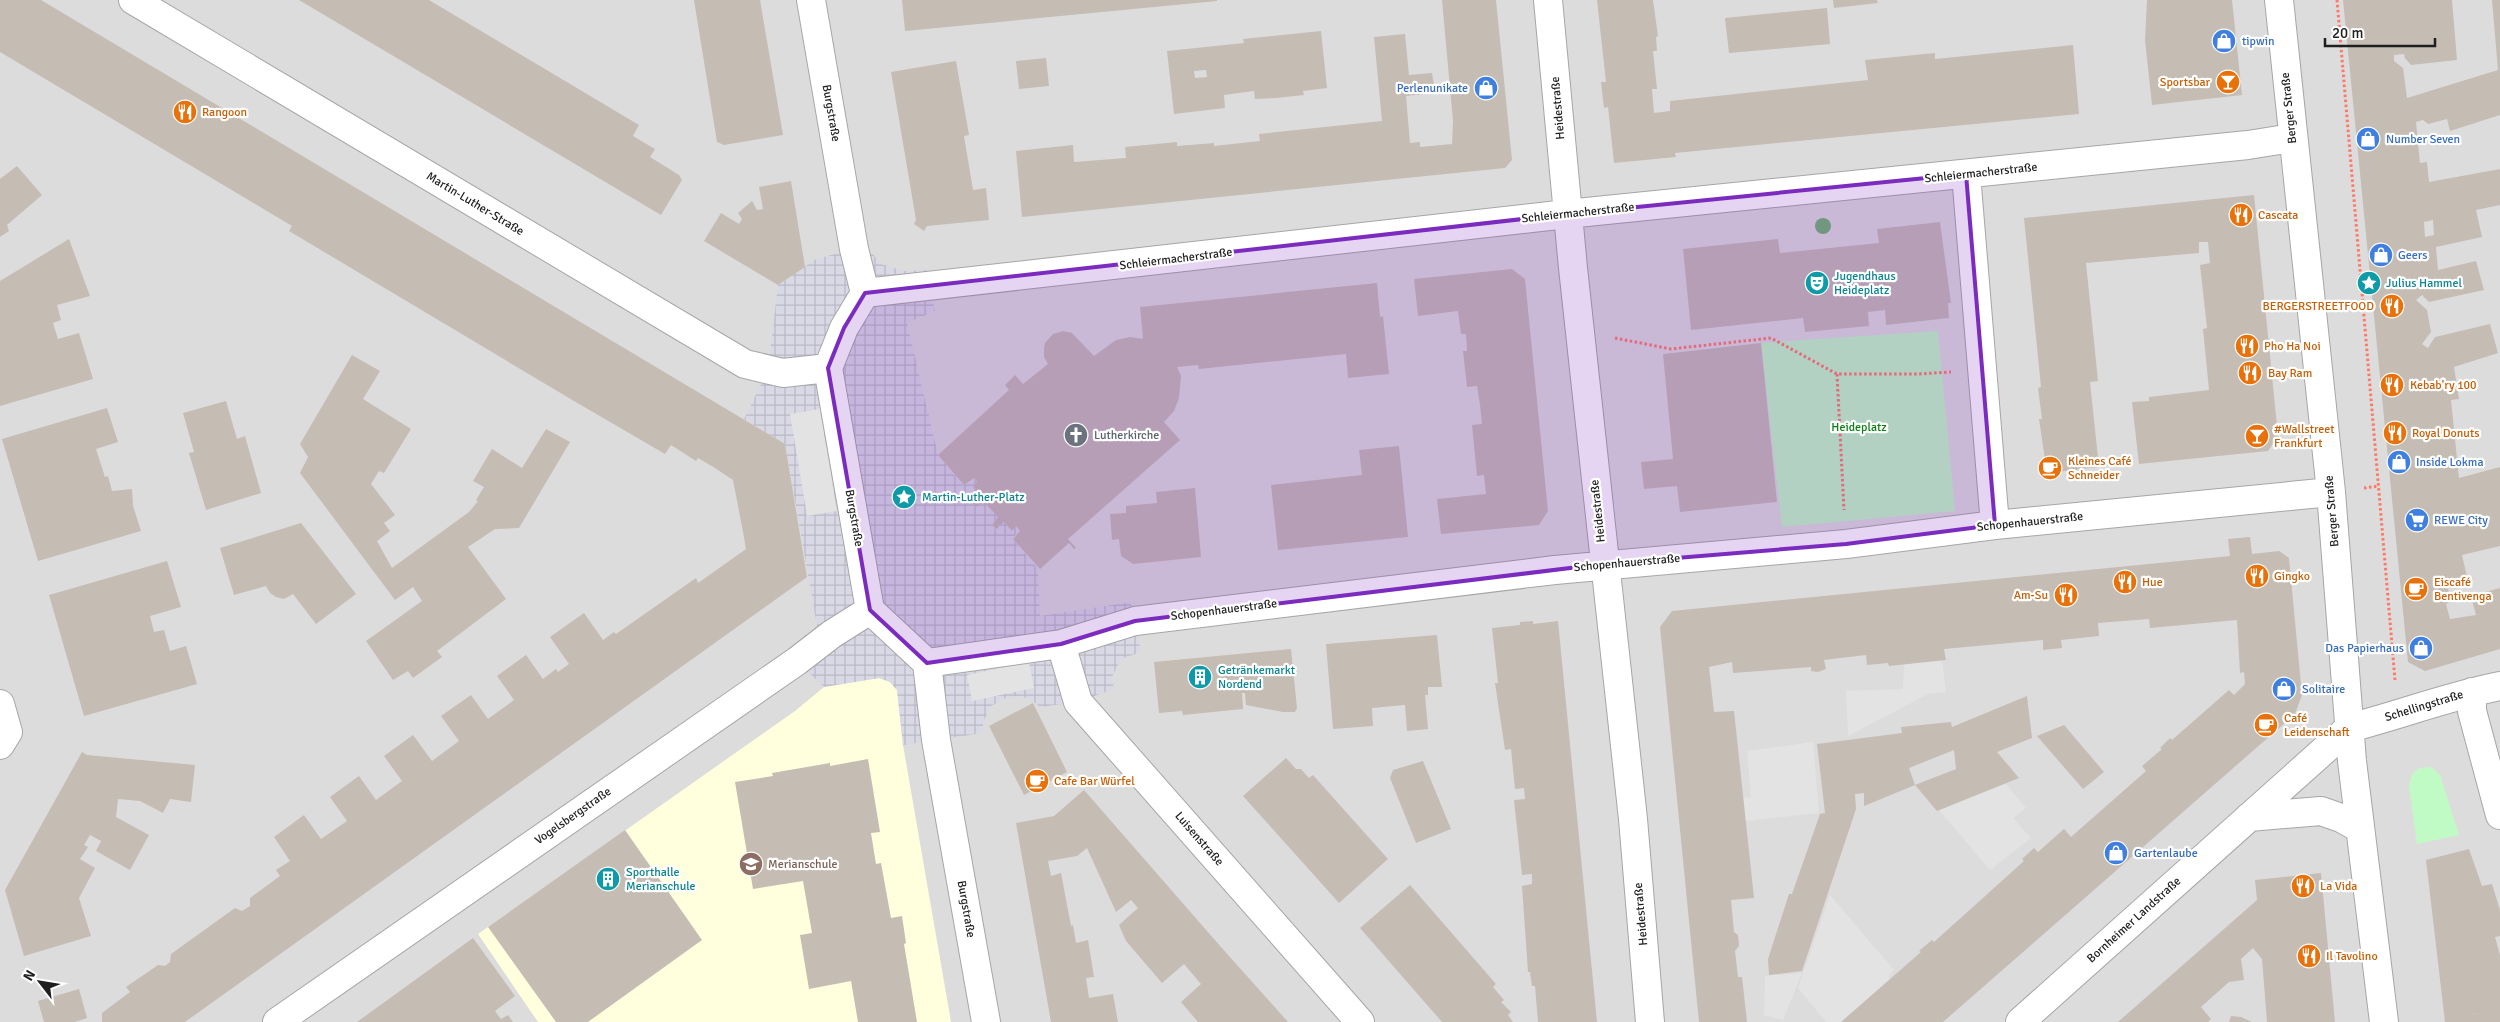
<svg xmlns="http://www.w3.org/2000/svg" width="2500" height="1022" viewBox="0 0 2500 1022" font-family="Signika,sans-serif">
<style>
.residential{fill:#dddcdc}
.education{fill:#ffffde}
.park{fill:#c0fbc5}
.parking{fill:#e3e3e3}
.plaza{fill:url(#plaza-grid);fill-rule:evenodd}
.building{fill:#c5bcb4;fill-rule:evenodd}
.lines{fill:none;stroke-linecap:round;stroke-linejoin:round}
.minor-casing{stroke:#a6a6a6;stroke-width:30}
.path{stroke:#ff7867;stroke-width:3;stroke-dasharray:2.5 2.5;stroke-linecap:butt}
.minor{stroke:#fff;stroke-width:28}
.tree{fill:#70b271}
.marked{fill:#7b2cbf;fill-opacity:0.2;stroke:#7b2cbf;stroke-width:4;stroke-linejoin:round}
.labels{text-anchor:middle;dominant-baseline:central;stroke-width:4.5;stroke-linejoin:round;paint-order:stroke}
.shop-label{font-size:12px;fill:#366cbe;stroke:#fff;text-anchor:start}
.food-label{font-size:12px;fill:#c56008;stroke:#fff;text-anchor:start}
.street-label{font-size:12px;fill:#1f1f1f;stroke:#fff}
.culture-label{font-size:12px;fill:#0d838f;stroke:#fff;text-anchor:start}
.park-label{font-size:12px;fill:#088213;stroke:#fff}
.worship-label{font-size:12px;fill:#5b616d;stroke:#fff;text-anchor:start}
.education-label{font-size:12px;fill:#785e54;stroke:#fff;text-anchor:start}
</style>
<defs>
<pattern id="plaza-grid" width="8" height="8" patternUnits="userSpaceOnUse" patternTransform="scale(1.25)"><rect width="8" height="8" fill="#d9d9e6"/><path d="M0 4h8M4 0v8" fill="none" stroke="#babac5"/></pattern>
</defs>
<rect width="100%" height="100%" fill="#f0ece4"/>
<path class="residential" d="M0,0H2500V1022H0Z"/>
<path class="education" d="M879,678L890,682L897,690L903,745L951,1022H538L478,934L795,711L824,687Z"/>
<path class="park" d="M1938,331L1955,511L1782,527L1761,343Z
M2431,767L2440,775L2459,835L2417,844L2409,786L2412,774L2420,768Z"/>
<path class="parking" d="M820,409L837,511L807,516L790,414Z
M1942,660L1946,692L1928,694L1848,736L1846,691L1903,689L1904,664Z
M1029,662L1034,688L972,702L967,675Z
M1813,742L1819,813L1745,821L1743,798L1751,797L1747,751Z
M2005,783L2026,808L2013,818L2031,838L1990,870L1939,810Z
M1830,895L1894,970L1888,976L1890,980L1841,1022H1826L1798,988Z
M1802,973L1783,1020L1764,1015L1765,976Z"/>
<path class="plaza" d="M868,248L881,264L904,271L927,270L935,311L907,323L938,455L963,485L974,478L977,482L973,486L976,490L973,503L976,507L984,502L998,517L992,525L995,529L1004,522L1012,530L1016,526L1020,531L1012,538L1038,569L1040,616L1131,602L1141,652L1121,659L1112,677L1114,689L1078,702L1040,707L1030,699L1018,696L1008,697L991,706L983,722V733L903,745L897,690L890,682L879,678L824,687L786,651L817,626L785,444L744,419L768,370L778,285L816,259L854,249ZM820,409L837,511L807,516L790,414ZM1029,662L1034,688L972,701L967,675Z"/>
<path class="building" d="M0,0H41L785,444L807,577L185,1022H102V1013L130,992L126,987L158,965L165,966L170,962L171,954L235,908L242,911L250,906V898L280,876L276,870L290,861L274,837L304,815L321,839L347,821L330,797L359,776L376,800L402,781L384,756L413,735L432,761L459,741L441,716L471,695L488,719L514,700L497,676L526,655L543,679L556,669L558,672L569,664L550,637L584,613L603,640L614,632L616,634L696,578L698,583L746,549L743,532L733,480L715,468L698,458L696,461L671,445L665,454L574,401L289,231L292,226L0,52Z
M299,0H429L639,125L633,136L655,149L650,157L679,175L682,180L661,215Z
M694,0H760L783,135L724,145L717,142Z
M902,0H1217V1L905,31Z
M1442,0H1496L1512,160L1505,168L1022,217L1016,151L1073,145L1074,162L1126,158L1125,147L1177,142V146L1214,143V146L1260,141L1259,134L1382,121L1374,37L1405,34L1409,75L1432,73L1435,93L1406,96L1410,143L1420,142V147L1452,144L1453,121Z
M1597,0H1653L1658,36L1656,37L1657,51H1653L1657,89H1652L1654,113L1670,111V101L1868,80L1865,60L1935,53V59L2073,45L2079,114L1675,153L1676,157L1614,163L1608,107L1604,108L1601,82H1606Z
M1833,0H1877L1878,3L1834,8Z
M2147,0H2232L2242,95L2152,105L2145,40Z
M2343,0H2452L2457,60L2411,65L2405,58L2404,54L2394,55V61L2403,68L2407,98L2498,70L2492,0H2500V115L2450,131L2447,119L2428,124L2423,120L2416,122L2420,163L2427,162L2429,182L2500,169V205L2476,210L2482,237L2436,247L2438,270L2476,261L2484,290L2429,302L2422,295L2416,300L2427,310L2431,332L2422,344L2428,348L2435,337L2490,324L2498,353L2454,367L2459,399L2451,400L2459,478L2500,467V546L2462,555L2468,581L2452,584L2448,589L2451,602L2446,604L2450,619L2476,615L2471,596L2500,588V649L2425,671L2408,662ZM2433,220L2434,235L2425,237L2424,222Z
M1827,8L1830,44L1729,53L1725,18Z
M1321,31L1327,88L1303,91L1304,95L1276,98L1255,99L1254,91L1224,95L1225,108L1174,114L1167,51L1244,43L1243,39ZM1206,70L1207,77L1195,78L1194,71Z
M1046,58L1049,86L1019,89L1016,61Z
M956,61L969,135L964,136L973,190L986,188L989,220L927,226L924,231L914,224L916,220L891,72Z
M17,166L42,195L7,225L9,231L0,237V179Z
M791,181L805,267L778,285L704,241L721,213L739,224L742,219L738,213L752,201L757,210L763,209L759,187Z
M2254,195L2278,436L2268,451L2139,464L2132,402L2149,401V397L2209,390L2203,329L2207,328L2200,265L2210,263L2208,242H2199V253L2086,263L2098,381L2090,382L2099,467L2047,473L2039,419H2042L2038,388L2041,387L2024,218Z
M1940,222L1951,303H1948L1949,318L1886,325L1885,310L1868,312L1869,326L1805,332L1803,318L1691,330L1683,249L1778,239L1780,253L1879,243L1877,229Z
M69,239L90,296L57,305L61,320L53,323L58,339L79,333L93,379L0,406V281Z
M1512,269L1525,279L1548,511L1539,525L1441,534L1437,499L1486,494L1484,475L1477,476L1472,425L1482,424L1480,405L1477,386L1467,387L1463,351H1467L1466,334H1461L1458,311L1418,316L1414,279Z
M1377,283L1380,317L1383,316L1389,374L1348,378L1346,354L1199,369L1198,365L1177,367L1181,376L1179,398L1174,411L1164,422L1180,440L1068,539L1076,548L1074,549L1069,543L1040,569L1013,539L1020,531L1016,526L1012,531L1004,522L996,529L992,525L998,517L984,502L976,507L972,503L976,490L973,486L977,482L974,478L964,485L938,455L1009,390L1005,385L1015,375L1023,384L1048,364L1044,357V348L1045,343L1053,334L1063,331L1072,333L1094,356L1116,340L1130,337L1143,339L1140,307Z
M1761,343L1777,502L1680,512L1677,486L1644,489L1641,462L1673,459L1663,354Z
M352,355L380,371L363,399L411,429L384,473L379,471L371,484L395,515L384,523L390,531L377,541L392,568L469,512L478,501L476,500L484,487L473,481L492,449L522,468L546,429L570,442L519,528L495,529L468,547L506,599L437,651L442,657L413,678L408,671L393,680L366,641L422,601L413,587L395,600L300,473L308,457L300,444Z
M226,401L237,439L245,436L261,493L206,510L189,453L194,452L183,413Z
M107,408L118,442L96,449L105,477L108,476L112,491L132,489L133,506L141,531L38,561L2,439Z
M1399,446L1408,537L1278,550L1271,485L1362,475L1359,450Z
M1195,488L1201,557L1133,564L1121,556L1119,539L1112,540L1110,514L1126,513V506L1157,503L1156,492Z
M301,523L356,594L316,624L293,594L284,599L276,597L270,593L266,586L234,595L220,548Z
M2250,537L2252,554L2279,551L2289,558L2302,695L2295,714L1943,1022H1841L1921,952L1919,951L1932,940L1934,942L2024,861L2022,859L2034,848L2038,852L2064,829L2071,837L2146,771L2142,766L2162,749L2160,748L2168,740L2171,738L2172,740L2229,690L2234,695L2245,684L2244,672L2240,673L2237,620L2150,628L2149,619L2098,623L2099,636L2061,640L2062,648L2043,650V640L1944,649L1946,660L1889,666L1888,663L1867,665L1866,655L1824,660L1826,669L1818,672L1811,671V667L1733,673L1732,662L1709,667L1714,712L1734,711L1754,898L1731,900L1734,932L1738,935L1739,946L1735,951L1738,977H1742L1747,1022H1699L1660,627L1672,611L2230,556L2228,539Z
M167,561L181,607L150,616L154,632L164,630L170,651L186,646L197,684L84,716L49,595Z
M1533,621V624L1558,621L1597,1022H1538L1535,986H1532L1530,972H1528L1522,886L1532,884V874L1522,875L1514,800L1525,799L1524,788L1515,789L1511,749L1505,750L1495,683H1498L1492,628L1520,625V622Z
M1437,635L1442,687H1428V695H1425L1428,729L1407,731L1405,705L1372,708L1373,726L1333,729L1326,644Z
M1291,649L1297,708L1295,712H1283L1246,705L1245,693H1242L1243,709L1183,715L1182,711L1159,713L1154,662Z
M2027,696L2032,738L1997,752L2019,778L1937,811L1915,785L1956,769L1954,750L1909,768L1915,785L1864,806V793L1855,794L1856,809L1802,971L1769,975L1768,959L1789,894H1792L1820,814L1825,813L1817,744L1902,733L1901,727L1951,722L1952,727Z
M1033,703L1067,772L1024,795L989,726Z
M2064,725L2104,772L2083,789L2037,736Z
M82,752L87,755L195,765L191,802L170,799L163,813L140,801L118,799L116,817L149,835L130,870L96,851L101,841L90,835L84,845L88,847L80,859L95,868L79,898L91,936L24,956L5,890Z
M1286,758L1296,769H1301L1309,778L1313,775L1388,859L1339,903L1243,796Z
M868,759L880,832L871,833L876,864L881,863L891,918L902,916L906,943L904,944L917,1022H858L851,981L809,989L800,935L812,933L803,881L753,889L735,782L773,776L772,773L830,763V766Z
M1423,761L1451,829L1416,843L1390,778L1393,770Z
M1084,790L1221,947L1288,1022H1198L1181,1002L1201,984L1184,964L1162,983L1126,941L1119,925L1138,908L1131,900L1116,912L1087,848L1077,856L1048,861L1051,876L1061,873L1071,926L1073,925L1076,943L1088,940L1094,977L1086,978L1089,998L1113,994L1118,1022H1051L1016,823L1054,816Z
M625,830L702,940L588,1022H556L488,927Z
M2469,849L2482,886L2492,884L2500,910V936L2495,937L2500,955V1010L2471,1014L2500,1010V1022H2445L2426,860Z
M2321,873L2335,1022H2267L2262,959L2253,948L2241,959L2244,980L2229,982L2201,1007L2211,1019L2208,1022H2118L2257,900L2255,880Z
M1410,885L1496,984L1493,987L1504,1000L1501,1002L1511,1012L1508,1015L1513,1022H1442L1360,928Z
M473,938L515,996L495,1011L501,1019L508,1015L513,1022H357Z
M79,989L87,1018L75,1022H44L38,1001Z
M2231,1016L2241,1017L2252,1022H2229Z"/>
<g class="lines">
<g class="minor-casing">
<path id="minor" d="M133,0L745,364L783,373L828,368
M811,0L854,249L865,293L844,328L828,368L870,610L927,663L936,740L986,1022
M1548,0L1573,268L1633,819L1650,1022
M2279,0L2331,492L2352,761L2384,1022
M1966,174L1995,525
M865,293L1567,214L2248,145L2292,138
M1061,644L1078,702L1360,1022
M927,663L1061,644L1135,621L1555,570L1846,544L1995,525L2331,492
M2472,692V711L2500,815
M0,704L8,732L0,745
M2249,817L2321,811L2341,818L2359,828
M277,1022L797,661L832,634L870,610
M2020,1022L2349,728C2400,715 2449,696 2500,686"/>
</g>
<path class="path" d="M2337,0L2395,680
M1615,338L1671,349L1771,338L1837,374H1918L1951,372
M1837,374L1844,510
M2364,488L2379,486"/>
<use href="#minor" class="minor"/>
</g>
<circle class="tree" cx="1823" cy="226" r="8"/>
<path class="marked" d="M1966,174L1995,525L1846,544L1603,564L1135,621L1061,644L927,663L870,610L828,368L844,328L865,293L1567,214Z"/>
<defs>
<g id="shop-disc" transform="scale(1.25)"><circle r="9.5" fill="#3f7fe0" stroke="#fff"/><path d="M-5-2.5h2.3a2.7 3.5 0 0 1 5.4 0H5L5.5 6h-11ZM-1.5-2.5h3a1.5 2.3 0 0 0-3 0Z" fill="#fff"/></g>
<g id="bar-disc" transform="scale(1.25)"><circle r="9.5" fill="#e8710a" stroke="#fff"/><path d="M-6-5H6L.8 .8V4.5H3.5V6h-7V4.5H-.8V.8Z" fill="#fff"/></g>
<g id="restaurant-disc" transform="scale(1.25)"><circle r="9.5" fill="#e8710a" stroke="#fff"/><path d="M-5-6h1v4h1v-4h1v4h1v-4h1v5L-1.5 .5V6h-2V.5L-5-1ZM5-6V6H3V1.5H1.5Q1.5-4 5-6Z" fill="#fff"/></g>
<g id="theatre-disc" transform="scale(1.25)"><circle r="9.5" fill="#0f9aa8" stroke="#fff"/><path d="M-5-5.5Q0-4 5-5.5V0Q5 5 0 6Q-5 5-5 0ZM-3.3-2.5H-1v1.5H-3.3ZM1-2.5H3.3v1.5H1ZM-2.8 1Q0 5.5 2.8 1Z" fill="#fff"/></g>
<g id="sight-disc" transform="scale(1.25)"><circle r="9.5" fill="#0f9aa8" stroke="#fff"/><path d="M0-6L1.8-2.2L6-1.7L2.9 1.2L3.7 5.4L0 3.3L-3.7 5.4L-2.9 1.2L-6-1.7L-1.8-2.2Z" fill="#fff"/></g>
<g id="church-disc" transform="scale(1.25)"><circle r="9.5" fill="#6b7280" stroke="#fff"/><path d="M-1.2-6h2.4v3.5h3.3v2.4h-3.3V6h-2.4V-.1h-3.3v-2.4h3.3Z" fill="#fff"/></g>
<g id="cafe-disc" transform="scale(1.25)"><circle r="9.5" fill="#e8710a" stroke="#fff"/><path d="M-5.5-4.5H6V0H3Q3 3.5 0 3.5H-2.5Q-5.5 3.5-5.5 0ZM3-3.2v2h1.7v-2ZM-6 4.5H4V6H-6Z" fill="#fff"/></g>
<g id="supermarket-disc" transform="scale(1.25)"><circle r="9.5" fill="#3f7fe0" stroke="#fff"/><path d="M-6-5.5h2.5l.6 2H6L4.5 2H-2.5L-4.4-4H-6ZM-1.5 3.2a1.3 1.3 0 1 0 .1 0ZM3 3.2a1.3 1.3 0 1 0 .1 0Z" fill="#fff"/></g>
<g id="building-disc" transform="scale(1.25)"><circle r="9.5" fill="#0f9aa8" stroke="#fff"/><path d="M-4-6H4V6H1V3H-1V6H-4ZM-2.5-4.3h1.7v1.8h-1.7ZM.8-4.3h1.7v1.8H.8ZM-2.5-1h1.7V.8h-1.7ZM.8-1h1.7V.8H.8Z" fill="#fff"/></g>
<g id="school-disc" transform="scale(1.25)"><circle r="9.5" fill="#8d6e63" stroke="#fff"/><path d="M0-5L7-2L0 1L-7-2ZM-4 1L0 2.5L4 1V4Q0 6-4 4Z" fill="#fff"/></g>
</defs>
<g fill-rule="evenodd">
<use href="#shop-disc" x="2224" y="41"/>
<use href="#bar-disc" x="2228" y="82"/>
<use href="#shop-disc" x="1486" y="88"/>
<use href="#restaurant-disc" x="185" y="112"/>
<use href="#shop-disc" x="2368" y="139"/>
<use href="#restaurant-disc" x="2241" y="215"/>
<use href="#shop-disc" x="2381" y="255"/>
<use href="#theatre-disc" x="1817" y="283"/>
<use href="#sight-disc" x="2369" y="283"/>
<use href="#restaurant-disc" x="2392" y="306"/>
<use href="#restaurant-disc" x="2247" y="346"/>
<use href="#restaurant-disc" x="2250" y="373"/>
<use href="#restaurant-disc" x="2392" y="385"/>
<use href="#restaurant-disc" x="2395" y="433"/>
<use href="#church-disc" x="1076" y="435"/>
<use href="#bar-disc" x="2257" y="436"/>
<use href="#shop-disc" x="2399" y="462"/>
<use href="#cafe-disc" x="2050" y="468"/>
<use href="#sight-disc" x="904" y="497"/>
<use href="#supermarket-disc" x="2417" y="520"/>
<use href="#restaurant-disc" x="2257" y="576"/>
<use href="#restaurant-disc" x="2125" y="582"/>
<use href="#cafe-disc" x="2416" y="589"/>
<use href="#restaurant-disc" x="2066" y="595"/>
<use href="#shop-disc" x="2421" y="648"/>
<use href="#building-disc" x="1200" y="677"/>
<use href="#shop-disc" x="2284" y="689"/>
<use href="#cafe-disc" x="2266" y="725"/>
<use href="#cafe-disc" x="1037" y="781"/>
<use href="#shop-disc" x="2116" y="853"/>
<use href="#school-disc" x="751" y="864"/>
<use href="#building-disc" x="608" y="879"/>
<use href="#restaurant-disc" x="2303" y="886"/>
<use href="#restaurant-disc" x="2309" y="956"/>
</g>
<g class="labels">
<g class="shop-label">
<text x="2242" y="41">tipwin</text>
<text x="1468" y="88" text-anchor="end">Perlenunikate</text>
<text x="2386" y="139">Number Seven</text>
<text x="2398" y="255">Geers</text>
<text x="2416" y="462">Inside Lokma</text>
<text x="2434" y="520">REWE City</text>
<text x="2404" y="648" text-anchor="end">Das Papierhaus</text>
<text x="2302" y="689">Solitaire</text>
<text x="2134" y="853">Gartenlaube</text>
</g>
<g class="food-label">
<text x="2210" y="82" text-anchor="end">Sportsbar</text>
<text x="202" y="112">Rangoon</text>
<text x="2258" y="215">Cascata</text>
<text x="2374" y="306" text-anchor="end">BERGERSTREETFOOD</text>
<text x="2264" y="346">Pho Ha Noi</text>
<text x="2268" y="373">Bay Ram</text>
<text x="2410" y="385">Kebab'ry 100</text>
<text x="2274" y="429">#Wallstreet<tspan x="2274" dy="14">Frankfurt</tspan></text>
<text x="2412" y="433">Royal Donuts</text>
<text x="2068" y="461">Kleines Café<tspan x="2068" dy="14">Schneider</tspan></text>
<text x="2274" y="576">Gingko</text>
<text x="2142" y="582">Hue</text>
<text x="2434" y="582">Eiscafé<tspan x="2434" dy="14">Bentivenga</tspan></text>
<text x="2048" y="595" text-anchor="end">Am-Su</text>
<text x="2284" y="718">Café<tspan x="2284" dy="14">Leidenschaft</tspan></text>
<text x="1054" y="781">Cafe Bar Würfel</text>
<text x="2320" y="886">La Vida</text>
<text x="2326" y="956">Il Tavolino</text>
</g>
<g class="street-label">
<text transform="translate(1558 108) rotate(-95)">Heidestraße</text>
<text transform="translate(2289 108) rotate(-96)">Berger Straße</text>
<text transform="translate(831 113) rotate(80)">Burgstraße</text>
<text transform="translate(1981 173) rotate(-6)">Schleiermacherstraße</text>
<text transform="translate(475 204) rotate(31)">Martin-Luther-Straße</text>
<text transform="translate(1578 213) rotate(-6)">Schleiermacherstraße</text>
<text transform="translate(1176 259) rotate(-7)">Schleiermacherstraße</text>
<text transform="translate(1598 511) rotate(-96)">Heidestraße</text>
<text transform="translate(2332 511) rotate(-95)">Berger Straße</text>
<text transform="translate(854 518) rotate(80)">Burgstraße</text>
<text transform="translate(2030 522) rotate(-6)">Schopenhauerstraße</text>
<text transform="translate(1627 563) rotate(-5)">Schopenhauerstraße</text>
<text transform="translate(1224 610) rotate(-7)">Schopenhauerstraße</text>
<text transform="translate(2424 706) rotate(-17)">Schellingstraße</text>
<text transform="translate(573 816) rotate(-35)">Vogelsbergstraße</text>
<text transform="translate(1199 839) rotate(49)">Luisenstraße</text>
<text transform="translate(966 909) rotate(80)">Burgstraße</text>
<text transform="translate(1641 914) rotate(-95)">Heidestraße</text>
<text transform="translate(2134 920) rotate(-42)">Bornheimer Landstraße</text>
</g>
<g class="culture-label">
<text x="1834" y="276">Jugendhaus<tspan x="1834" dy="14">Heideplatz</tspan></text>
<text x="2386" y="283">Julius Hammel</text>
<text x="922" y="497">Martin-Luther-Platz</text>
<text x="1218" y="670">Getränkemarkt<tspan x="1218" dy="14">Nordend</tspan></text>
<text x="626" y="872">Sporthalle<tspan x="626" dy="14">Merianschule</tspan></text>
</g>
<g class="park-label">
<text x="1859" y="427">Heideplatz</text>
</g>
<g class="worship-label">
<text x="1094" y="435">Lutherkirche</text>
</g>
<g class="education-label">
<text x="768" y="864">Merianschule</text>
</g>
</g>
<g transform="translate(40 982) rotate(301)" stroke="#ffffff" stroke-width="4" paint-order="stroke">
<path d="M0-4L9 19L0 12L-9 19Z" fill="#1f1f1f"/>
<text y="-8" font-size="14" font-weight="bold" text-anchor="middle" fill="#1f1f1f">N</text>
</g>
<path d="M2325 38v8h110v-8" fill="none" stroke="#1f1f1f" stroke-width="2.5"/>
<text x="2332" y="38" font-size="15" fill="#1f1f1f" stroke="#ffffff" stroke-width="4" paint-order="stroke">20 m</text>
</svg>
